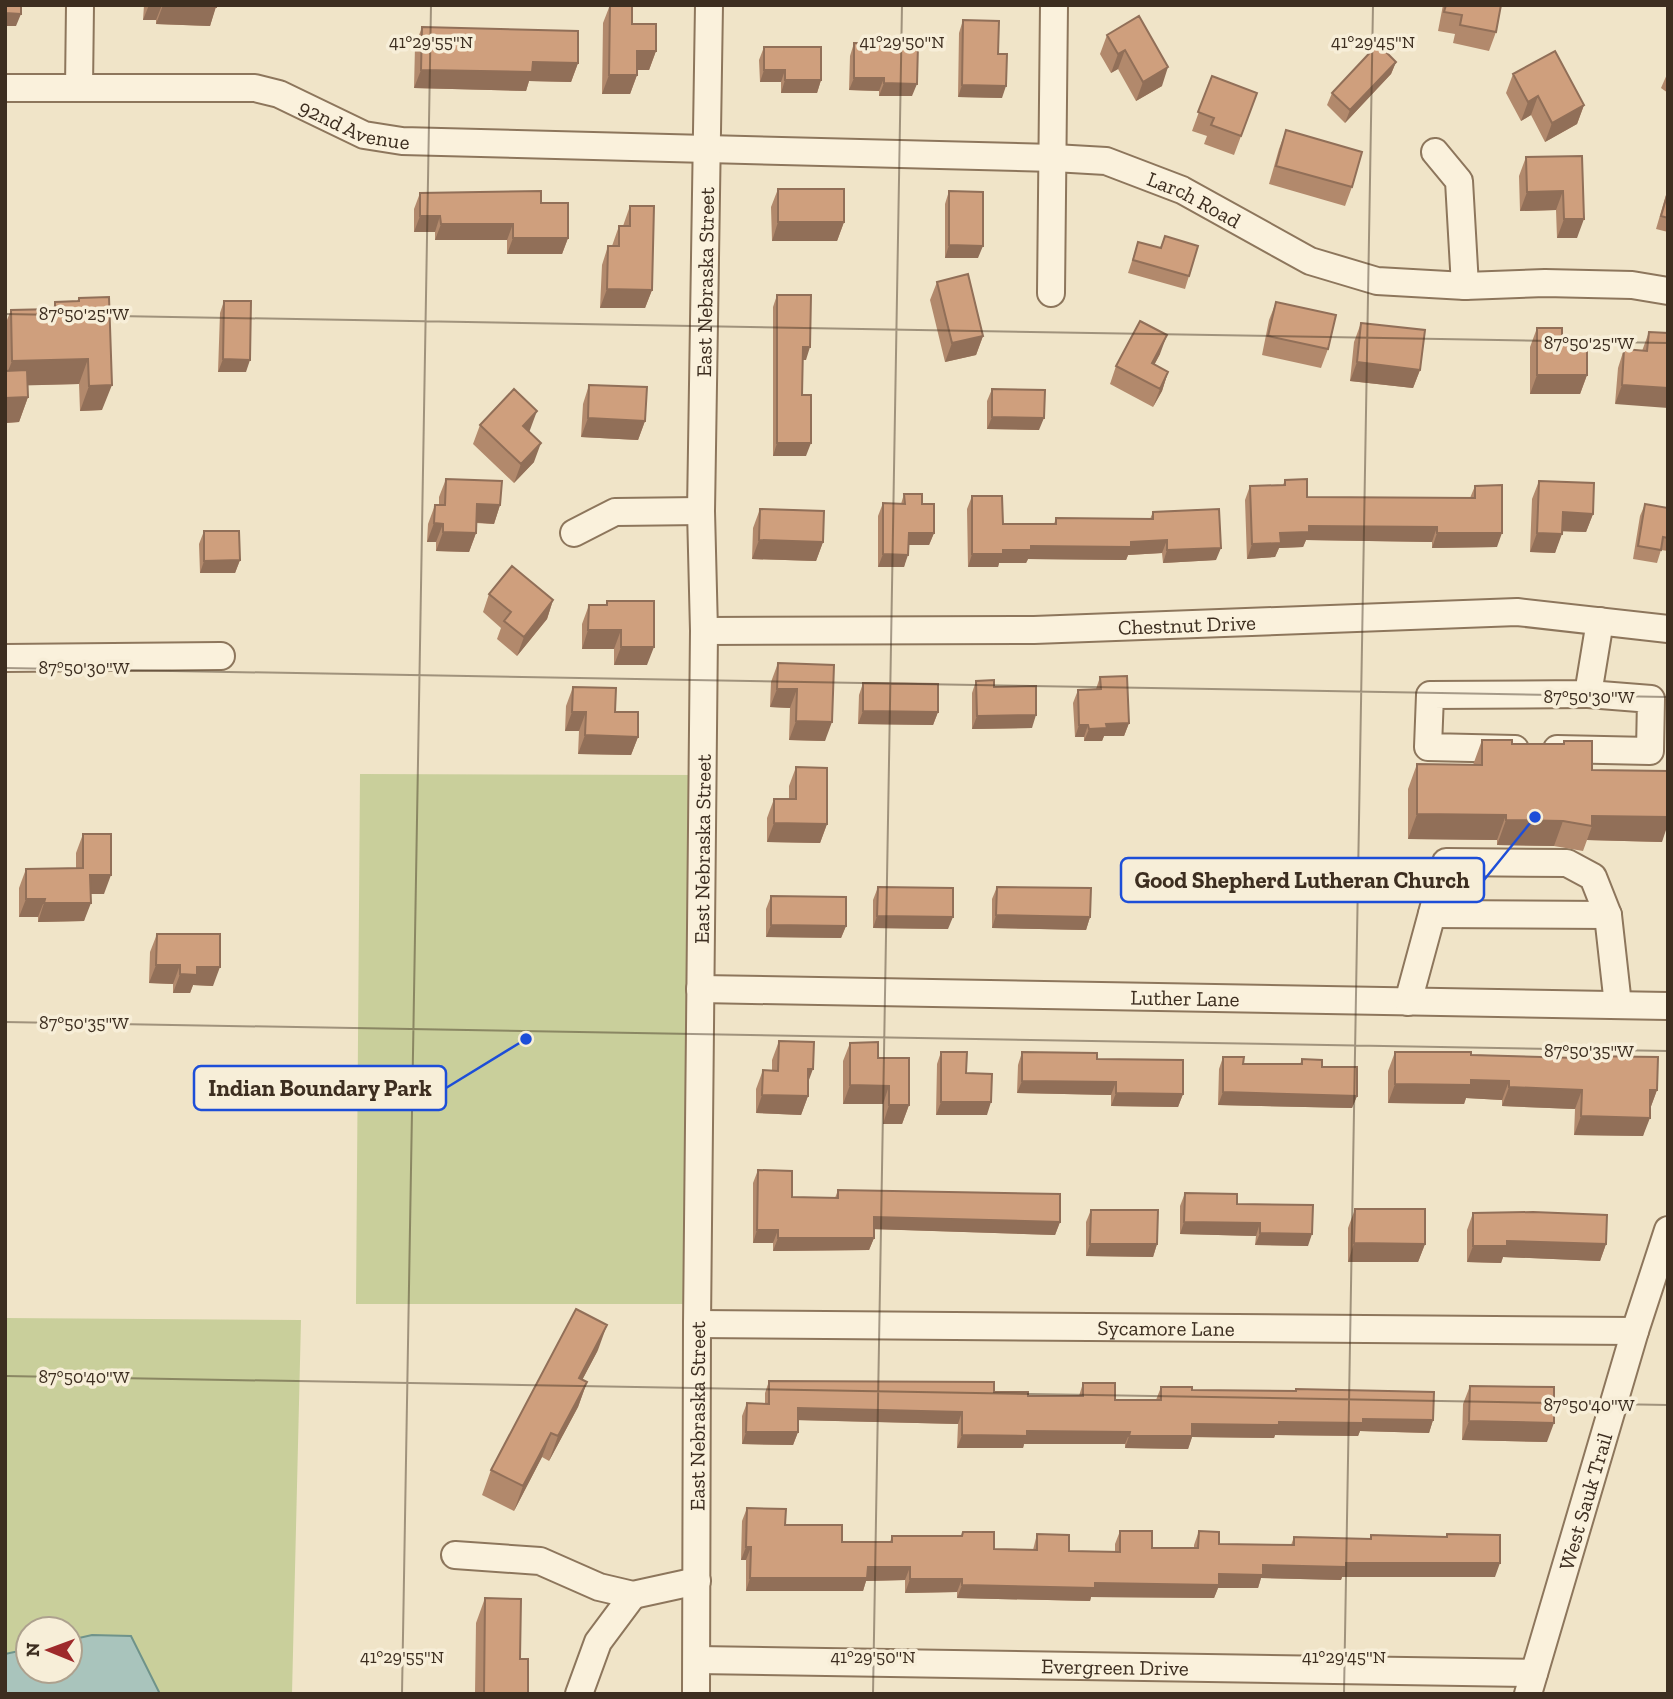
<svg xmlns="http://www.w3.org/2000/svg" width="1673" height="1699" viewBox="0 0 1673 1699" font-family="'Zilla Slab',serif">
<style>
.green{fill:#c9cf9b;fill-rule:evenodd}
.water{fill:#a9c4bc;stroke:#6f938a;stroke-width:2}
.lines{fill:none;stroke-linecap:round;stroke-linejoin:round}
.minor-casing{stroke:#8d765c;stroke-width:30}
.minor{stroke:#faf1dc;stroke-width:26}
.wall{fill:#b2896c}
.shaded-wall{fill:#916f58}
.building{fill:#cf9f7d;stroke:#916f58;stroke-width:2}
.ticks{fill:none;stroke:#3d2e20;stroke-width:2;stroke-opacity:0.45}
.labels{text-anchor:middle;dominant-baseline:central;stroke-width:7;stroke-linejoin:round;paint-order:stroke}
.street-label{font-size:21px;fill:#3d2e20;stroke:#f7eed8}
.ticks-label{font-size:18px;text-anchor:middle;fill:#3d2e20;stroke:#f7eed8;stroke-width:7;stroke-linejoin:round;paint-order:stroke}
.leader{fill:none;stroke:#1d4ed8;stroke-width:2.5}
.callout-dot{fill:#1d4ed8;stroke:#f7eed8;stroke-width:2.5}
.callout{fill:#f7eed8;stroke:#1d4ed8;stroke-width:2.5}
.callout-label{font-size:23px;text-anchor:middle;font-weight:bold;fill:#3d2e20}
</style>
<rect width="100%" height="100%" fill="#f0e4c8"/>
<path class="green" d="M360,774L697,775L692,1304H356Z
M5,1318L301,1320L292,1694H5ZM28,1629H70V1671H28Z"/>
<path class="water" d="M92,1635L131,1636L160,1694H5V1654L28,1649V1671H70V1640Z"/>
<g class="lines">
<g class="minor-casing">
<g id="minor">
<path id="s1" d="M5,88H255L279,94L364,135L402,141L1054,158L1106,161L1182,190L1310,261L1377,281L1465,286L1545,283L1632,285L1668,291"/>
<path d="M79,88L80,5"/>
<path d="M1435,152L1459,181L1465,286"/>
<path d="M1051,293L1054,5"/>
<path d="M574,533L615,512L701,511"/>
<path id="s2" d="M704,631L1034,630L1517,612L1668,629"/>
<path d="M5,658L221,656"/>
<path d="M1515,749L1428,747L1430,695L1588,694L1600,621"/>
<path d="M1557,749L1650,751L1651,699L1588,694"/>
<path d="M1432,914L1608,915"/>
<path id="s3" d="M700,989L1668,1006"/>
<path d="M1408,1002L1446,862L1567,863L1593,877L1608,915L1618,1005"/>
<path id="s4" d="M697,1324L1635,1331"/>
<path d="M455,1555L540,1561L599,1587L633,1595L697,1581"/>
<path id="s5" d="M697,1660L1534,1673"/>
<path d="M579,1694L598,1642L633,1595"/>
<path id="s6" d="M696,1694L697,1324L704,631L701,511L709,5"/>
<path id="s7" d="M1528,1694L1635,1331L1668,1230"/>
</g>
</g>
<use href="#minor" class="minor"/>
</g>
<path class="wall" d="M144,5H216L210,26L156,24V20H143Z
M610,5L632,24L656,51L649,70H637V75L630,94H602L603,23Z
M1443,5H1501L1496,32L1489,51L1453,43L1455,34L1438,31Z
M1139,16L1162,86L1136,101L1118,69L1111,73L1100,54L1107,35Z
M963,20L998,54L1002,98L958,97L959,33Z
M422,27L578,63L571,82L529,81L526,91L414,88L415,46Z
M854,43L912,96H879V91L849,90L850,56Z
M764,47L821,80L817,93H781V82H760L759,60Z
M1396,62L1391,74L1345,123L1327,105L1332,93Z
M1668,72V93L1661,88Z
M1513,74L1584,105L1577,124L1545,142L1531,115L1521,121L1506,93Z
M1212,76L1257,93L1234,155L1204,144L1207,136L1192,131Z
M1286,130L1352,187L1345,206L1269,184L1279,149Z
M1582,156L1577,238H1557L1556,210L1520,211L1519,176L1526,157Z
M1668,188V232L1656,229Z
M778,189L844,222L837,241H772L771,207Z
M949,191L978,258H945V204Z
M420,193L541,203L568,238L562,254H507V240H435V232H414V209Z
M630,206L652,290L645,308H600L602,265L608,246H612L619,226H623Z
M1165,236L1189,276L1185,289L1128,273L1138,242L1160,248Z
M937,282L983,336L976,355L945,362L930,300Z
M777,295L806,360H802V395L806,456H773V307Z
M79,298L102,410L80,411L79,384L27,385L28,397L19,422L5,423V325L11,310L53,309L55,302L77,301Z
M224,301L246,372H218L220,313Z
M1276,302L1328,349L1321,368L1262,355L1269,320Z
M1361,323L1420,370L1413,388L1350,381L1354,342Z
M1537,328L1562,343L1587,375L1580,394H1530V347Z
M1649,332L1668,333L1615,404L1618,368L1624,349L1642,351Z
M1160,354L1154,365L1168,372L1162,391L1153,407L1110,384L1116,366Z
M589,385L645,421L638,440L581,437L583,404Z
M992,389L1039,430L987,429V401Z
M480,425L530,430L529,432L534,462L514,483L473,444Z
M446,479L500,505L494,524L476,523V533L469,552L436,551V542H427L428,524L435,505H439V497Z
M1285,480L1307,497L1470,498L1475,486L1497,547L1432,548V542L1306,540L1303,547L1279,548L1275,557L1247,559L1245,500L1250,486L1283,485Z
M1539,481L1593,514L1586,532L1562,531L1555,553L1530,552L1532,499Z
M904,494L922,504L934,533L929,545H909L904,567H878V516L883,503L901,504Z
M972,496L1003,524H1054L1056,518L1150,519L1153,512L1216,560L1163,563L1162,553L1128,555L1126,560L1028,559L1026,563H999L998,567H968L967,509Z
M1645,504L1668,508V551L1661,550L1657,563L1633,559L1640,516Z
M760,509L823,542L816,561L752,559L753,528Z
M204,531L240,560L235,573H200L199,544Z
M489,594L553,600L547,619L517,656L497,639L501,628L483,612Z
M607,601L647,665H614V649H582V624L589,605H606Z
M778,663L834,665L825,741L789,740L790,708L770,707L771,682Z
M1100,677L1129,723L1124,736H1104L1102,741H1084V737H1075L1073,703L1078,690L1096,689Z
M976,681L994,687L1032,728L972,729V693Z
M863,683L938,712L933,725L858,724L859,695Z
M573,687L615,712L638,737L631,755L578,754L579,731H565L566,706Z
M1482,740L1512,744H1563L1564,741L1662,842L1587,840L1583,851L1554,846L1497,845V840L1408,839V789L1417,764L1473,765Z
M796,767L827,824L820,843L767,842V818L774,799H789V786Z
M83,834L104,894H91L84,921L38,922V917H19V888L26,869H76V853Z
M878,887L948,929L873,928V900Z
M997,887L1090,917L1086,930L992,928V899Z
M771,896L846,926L841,938L766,937V909Z
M157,934L213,986L193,985L190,993H173V984L149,983L150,952Z
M779,1041L808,1082V1096L801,1115L756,1113V1089L763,1070H772V1060Z
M850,1043L878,1058L909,1105L902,1124H883V1104H843V1061Z
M941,1052L966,1073L987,1115H936L937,1064Z
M1022,1052L1097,1059L1183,1094L1178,1107L1111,1106V1095L1017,1093L1018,1065Z
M1395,1052L1576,1058L1577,1056L1657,1090L1650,1109L1643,1136L1574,1135L1575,1109L1502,1106V1100L1466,1098L1464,1104L1388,1103V1071Z
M1223,1057L1243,1064H1300L1302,1059L1322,1067L1357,1096L1352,1108L1218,1105L1219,1069Z
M758,1170L792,1197L835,1198L838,1190L1060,1222L1055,1235L874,1229V1238L869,1250L773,1251V1243H753V1183Z
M1185,1193L1237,1204L1308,1246L1255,1245L1256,1236L1180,1234V1206Z
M1355,1209L1425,1244L1418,1262H1348V1228Z
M1091,1210L1157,1244L1153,1257L1086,1256V1222Z
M1473,1213L1606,1244L1600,1261L1503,1257L1501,1263L1467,1262V1230Z
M598,1350L582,1380L587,1382L578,1407L549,1461L542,1457L514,1511L482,1495L491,1470Z
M769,1381L994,1392L1028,1396H1079L1083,1383L1115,1400H1156L1161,1387L1192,1390L1295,1391L1296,1389L1433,1420L1429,1433L1360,1431L1358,1436L1275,1435L1274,1438L1192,1437L1188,1449L1125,1448V1444H1024L1023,1448H957L958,1424L798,1420V1432L793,1445L742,1444V1416L747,1403L765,1404V1393Z
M1470,1386L1547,1442L1462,1440L1463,1404Z
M747,1508L785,1525L842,1542H890L892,1536H961L963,1532L994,1549L1033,1550L1037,1534L1069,1551L1115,1552V1544L1120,1531L1152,1548H1194V1545L1199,1531L1219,1544L1291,1545L1294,1537L1370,1539L1371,1535L1446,1537L1447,1534L1495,1577H1342L1341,1580L1261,1578L1258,1588H1218L1214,1598L1091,1597L1090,1601L957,1598V1592L905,1593V1580L866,1581L863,1591H746V1560H741L742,1521Z
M485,1598L520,1659L528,1694H475L476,1623Z"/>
<path class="shaded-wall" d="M149,5H162L156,20H143Z
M163,5L216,7L210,26L156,24Z
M5,13L21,14L16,26H5Z
M1125,50L1118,69L1111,73L1118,54Z
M637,51H656L649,70H630Z
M533,62L578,63L571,82L529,81L526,91L414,88L421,70Z
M1396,62L1391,74L1345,123L1350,110Z
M1168,67L1162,86L1136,101L1143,82Z
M764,70H785L781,82H760Z
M609,75H637L630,94H602Z
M854,78H884L879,91L849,90Z
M785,80H821L817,93H781Z
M884,83L917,84L912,96H879Z
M962,85L1006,86L1002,98L958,97Z
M1538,96L1531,115L1521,121L1528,102Z
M1584,105L1577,124L1545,142L1552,123Z
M1563,191L1556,210L1520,211L1527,192Z
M420,216H440L435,232H414Z
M1564,219H1584L1577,238H1557Z
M778,222H844L837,241H772Z
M441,224H513L507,240H435Z
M513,238H568L562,254H507Z
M949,245L983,246L978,258H945Z
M607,289L652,290L645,308H600Z
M1167,335L1160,354L1145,382L1152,363Z
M983,336L976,355L945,362L952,343Z
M803,347H810L806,360H798Z
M88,359L79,384L5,386V379L12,361Z
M223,359L250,360L246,372H218Z
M1357,362L1420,370L1413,388L1350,381Z
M1168,372L1162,391L1153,407L1160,389Z
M1537,375H1587L1580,394H1530Z
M112,385L102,410L80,411L89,386Z
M1622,385L1668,388V408L1615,404Z
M28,397L19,422L5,423V398Z
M537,411L530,430L516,445L523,426Z
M992,417L1044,418L1039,430L987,429Z
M588,418L645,421L638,440L581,437Z
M541,443L534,462L514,483L521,464Z
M777,443H811L806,456H773Z
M477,504L500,505L494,524L470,522Z
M1563,512L1593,514L1586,532L1556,531Z
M434,523L443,524L436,542H427Z
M1309,526L1437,527L1432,542L1306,540L1303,547L1279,548L1275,557L1247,559L1252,544L1280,533Z
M443,532L476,533L469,552L436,551Z
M909,533H934L929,545H904Z
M1437,533H1502L1497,547L1432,548Z
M1537,533L1562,534L1555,553L1530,552Z
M759,540L823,542L816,561L752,559Z
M1167,540L1162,553L1128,555L1126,560L1028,559L1026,563H999L998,567H968L972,554L1031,546Z
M1221,548L1216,560L1163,563L1167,550Z
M883,554L908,555L904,567H878Z
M240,560L235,573H200L204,561Z
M553,600L547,619L517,656L524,637Z
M588,630H621L614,649H582Z
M621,647H654L647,665H614Z
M777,689H797L790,708L770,707Z
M863,711L938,712L933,725L858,724Z
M572,712H586L579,731H565Z
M1036,715L1032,728L972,729L977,716Z
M796,721L832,722L825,741L789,740Z
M1129,723L1124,736H1104L1102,741H1084L1089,729L1106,724Z
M1079,725H1088L1084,737H1075Z
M585,735L638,737L631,755L578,754Z
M1417,814L1506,815L1497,840L1408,839Z
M1592,816L1668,817V824L1662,842L1587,840L1592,826Z
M1506,820L1563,821L1554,846L1497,845Z
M774,823L827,824L820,843L767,842Z
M90,875H111L104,894H84Z
M26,899H45L38,917H19Z
M44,903H91L84,921L38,922Z
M996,915L1090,917L1086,930L992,928Z
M877,916L953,917L948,929L873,928Z
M771,925L846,926L841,938L766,937Z
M156,965H180L173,984L149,983Z
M197,967H220L213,986L193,985L190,993H173L180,974Z
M808,1069H813L806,1088Z
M1471,1080L1509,1081L1502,1100L1466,1098L1464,1104L1388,1103L1395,1084Z
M1022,1081L1116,1082L1111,1095L1017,1093Z
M850,1085L889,1086L883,1104H843Z
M1509,1087L1582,1090L1575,1109L1502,1106Z
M1650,1090H1657L1650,1109Z
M1223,1092L1357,1096L1352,1108L1218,1105Z
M1116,1093L1183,1094L1178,1107L1111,1106Z
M762,1095L808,1096L801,1115L756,1113Z
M941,1102H991L987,1115H936Z
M889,1105H909L902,1124H883Z
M1581,1116L1650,1118L1643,1136L1574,1135Z
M874,1217L1060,1222L1055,1235L870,1229Z
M1184,1222L1260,1223L1256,1236L1180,1234Z
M757,1230H778L773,1243H753Z
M1260,1233L1312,1234L1308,1246L1255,1245Z
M778,1238H874L869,1250L773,1251Z
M1507,1241L1606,1244L1600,1261L1503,1257L1501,1263L1467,1262L1473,1246Z
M1354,1243L1425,1244L1418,1262H1348Z
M1090,1244H1157L1153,1257L1086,1256Z
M607,1325L598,1350L570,1403L579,1378Z
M587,1382L578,1407L549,1461L558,1436Z
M798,1408L962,1412L958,1424L794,1420Z
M1363,1419L1433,1420L1429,1433L1360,1431L1358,1436L1275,1435L1274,1438L1192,1437L1188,1449L1125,1448L1129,1436L1192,1424Z
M1469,1421L1554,1423L1547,1442L1462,1440Z
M1027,1431L1130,1432L1125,1444H1024L1023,1448H957L962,1435Z
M746,1432H798L793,1445L742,1444Z
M551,1433L542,1457L514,1511L523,1486Z
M746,1547H751L746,1560H741Z
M1346,1563H1500L1495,1577H1342L1341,1580L1261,1578L1258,1588H1218L1214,1598L1091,1597L1090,1601L957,1598L962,1585L1095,1583L1219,1574L1263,1565Z
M868,1567H910L905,1580L866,1581L863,1591H746L750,1578Z
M910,1579H962L957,1592L905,1593Z"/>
<path class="building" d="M5,5H21V14L5,13Z
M164,5H216V7Z
M610,5H632V24H656V51H637V75H609Z
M1446,5H1501L1496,32L1460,25L1462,15L1444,12Z
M1139,16L1168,67L1143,82L1125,50L1118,54L1107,35Z
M963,20L999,21L998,54H1007L1006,86L962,85Z
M422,27L578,31V63L533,62L532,72L421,70Z
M854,43L918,44L917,84L884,83V78H854Z
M1378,44L1396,62L1350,110L1332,93Z
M764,47H821V80H785V70H764Z
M1555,51L1584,105L1552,123L1538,96L1528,102L1513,74Z
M1212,76L1257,93L1241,136L1211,125L1214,118L1198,112Z
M1286,130L1362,152L1352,187L1276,166Z
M1582,156L1584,219H1564L1563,191L1527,192L1526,157Z
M778,189H844V222H778Z
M541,191V203H568V238H513V224H441L440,216H420V193Z
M949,191L983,192V246L949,245Z
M1668,192V218L1661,216Z
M630,206H654L652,290L607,289L608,246H619V226H630Z
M1165,236L1198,246L1189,276L1133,260L1138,242L1161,248Z
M968,274L983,336L952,343L937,282Z
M777,295H811L810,347H803L802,395H811V443H777Z
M109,297L112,385L89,386L88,359L12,361L11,310L55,309V302L79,301V298Z
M224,301H251L250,360L223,359Z
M1276,302L1336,315L1328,349L1268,336Z
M1140,321L1167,335L1152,363L1168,372L1160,389L1116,366Z
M1361,323L1425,330L1420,370L1357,362Z
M1537,328H1562V343H1587V375H1537Z
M1649,332L1668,333V388L1622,385L1624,349L1647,351Z
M27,370L28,397L5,398V371Z
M589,385L647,387L645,421L588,418Z
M514,389L537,411L523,426L541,443L521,464L480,425Z
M992,389L1045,390L1044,418L992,417Z
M446,479L502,481L500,505L477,504L476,533L443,532V524L434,523L435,505H445Z
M1307,479V497L1475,498V486L1502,485V533H1437V527L1309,526V532L1280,533L1281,543L1252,544L1250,486L1285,485V480Z
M1539,481L1594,483L1593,514L1563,512L1562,534L1537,533Z
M904,494H922V504H934V533H909L908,555L883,554V503L905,504Z
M972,496H1002L1003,524H1056V518L1153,519V512L1219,509L1221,548L1167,550V540L1131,542V547L1031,546V550H1003V554H972Z
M1645,504L1668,508V538L1663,537L1661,550L1638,546Z
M760,509L824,511L823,542L759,540Z
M204,531H239L240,560L204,561Z
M512,566L553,600L524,637L504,621L511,612L489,594Z
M607,601H654V647H621V630H588L589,605H607Z
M778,663L834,665L832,722L796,721L797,689H777Z
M1127,676L1129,723L1106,724L1107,728L1089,729L1088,725H1079L1078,690L1101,689L1100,677Z
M994,680V687L1036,686V715L977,716L976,681Z
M863,683L938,684V712L863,711Z
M573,687L616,688L615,712H638V737L585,735L586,712H572Z
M1482,740H1512V744H1564V741H1592V770L1668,771V817L1592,816V826L1563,821L1506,820V815L1417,814V764L1482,765Z
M796,767L827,768V824L774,823V799H796Z
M83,834H111V875H90L91,903H44L45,899H26V869L83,868Z
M878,887L953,888V917L877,916Z
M997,887L1091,888L1090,917L996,915Z
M771,896L846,897V926L771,925Z
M157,934H220V967H197V975L180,974V965H156Z
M779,1041L814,1042L813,1069H808V1096L762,1095L763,1070L778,1071Z
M878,1042V1058H909V1105H889V1086L850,1085V1043Z
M941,1052H967L966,1073L992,1074L991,1102H941Z
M1022,1052L1097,1053V1059L1183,1060V1094L1116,1093V1082L1022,1081Z
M1395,1052H1471V1055L1577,1058V1056L1658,1057L1657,1090H1650V1118L1581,1116L1582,1090L1509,1087V1081L1471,1080V1085L1395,1084Z
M1223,1057H1244L1243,1064H1302V1059L1322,1060V1067H1357V1096L1223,1092Z
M758,1170L792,1171V1197L838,1198V1190L1060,1194V1222L874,1217V1238H778V1230H757Z
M1185,1193L1237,1194V1204L1313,1205L1312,1234L1260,1233V1223L1184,1222Z
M1355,1209H1425V1244L1354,1243Z
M1091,1210H1158L1157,1244H1090Z
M1533,1212L1607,1215L1606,1244L1507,1241V1246H1473V1213Z
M576,1309L607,1325L579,1378L587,1382L558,1436L551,1433L523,1486L491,1470Z
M769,1381L994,1382V1392H1028V1396H1083V1383H1115V1400H1161V1387H1192V1390L1296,1391V1389L1434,1392L1433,1420L1363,1419V1423L1279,1422V1425L1192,1424V1436H1129L1130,1432L1027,1431V1436L962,1435V1412L798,1408V1432H746L747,1403L769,1404Z
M1470,1386L1554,1387V1423L1469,1421Z
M747,1508L786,1509L785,1525H842V1542H892V1536H962L963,1532H994V1549L1037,1550V1534L1069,1535V1551L1120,1552V1531H1152V1548H1198L1199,1531L1219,1532V1544L1294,1545V1537L1371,1539V1535L1447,1537V1534L1500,1535V1563H1346V1567L1263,1565V1575L1219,1574V1585L1095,1583V1588L962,1585V1579H910V1567H868L867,1578H750L751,1547H746Z
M485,1598L521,1599L520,1659H528V1694H484Z"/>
<path class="ticks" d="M5,314L1668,343M5,668L1668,697M5,1022L1668,1051M5,1376L1668,1405M402,1694L431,5M873,1694L902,5M1344,1694L1373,5"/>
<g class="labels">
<g class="street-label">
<text stroke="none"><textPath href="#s1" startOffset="357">92nd Avenue</textPath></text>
<text stroke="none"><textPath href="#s1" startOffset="1208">Larch Road</textPath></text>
<text stroke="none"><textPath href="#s6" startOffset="1412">East Nebraska Street</textPath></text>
<text stroke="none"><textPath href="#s2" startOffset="483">Chestnut Drive</textPath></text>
<text stroke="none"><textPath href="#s6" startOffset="845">East Nebraska Street</textPath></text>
<text stroke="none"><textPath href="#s3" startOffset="485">Luther Lane</textPath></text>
<text stroke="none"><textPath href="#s4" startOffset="469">Sycamore Lane</textPath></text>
<text stroke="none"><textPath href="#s6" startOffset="278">East Nebraska Street</textPath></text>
<text stroke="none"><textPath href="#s7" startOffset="201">West Sauk Trail</textPath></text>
<text stroke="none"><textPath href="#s5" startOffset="418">Evergreen Drive</textPath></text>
</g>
</g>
<g class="ticks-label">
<text x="431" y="48">41°29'55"N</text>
<text x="902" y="48">41°29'50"N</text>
<text x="1373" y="48">41°29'45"N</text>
<text x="84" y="320">87°50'25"W</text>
<text x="1589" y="349">87°50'25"W</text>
<text x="84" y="674">87°50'30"W</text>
<text x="1589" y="703">87°50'30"W</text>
<text x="84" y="1029">87°50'35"W</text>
<text x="1589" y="1057">87°50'35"W</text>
<text x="84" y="1383">87°50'40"W</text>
<text x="1589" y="1411">87°50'40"W</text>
<text x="402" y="1663">41°29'55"N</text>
<text x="873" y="1663">41°29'50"N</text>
<text x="1344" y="1663">41°29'45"N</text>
</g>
<path class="leader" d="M1535 817L1484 880M526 1039L446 1088"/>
<g class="callout-dot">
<circle cx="1535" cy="817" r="7"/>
<circle cx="526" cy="1039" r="7"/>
</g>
<g class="callout">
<rect x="1121" y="858" width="363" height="44" rx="7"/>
<rect x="194" y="1066" width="252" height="44" rx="7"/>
</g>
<g class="callout-label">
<text x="1302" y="888">Good Shepherd Lutheran Church</text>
<text x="320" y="1096">Indian Boundary Park</text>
</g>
<rect width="1673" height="1699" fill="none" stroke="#3d2e20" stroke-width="14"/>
<g transform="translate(49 1650) rotate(271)"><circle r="33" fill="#f7eed8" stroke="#ada18e" stroke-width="2"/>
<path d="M0-5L12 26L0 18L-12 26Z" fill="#9e2a2b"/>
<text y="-10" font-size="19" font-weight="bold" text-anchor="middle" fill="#3d2e20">N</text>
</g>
</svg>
